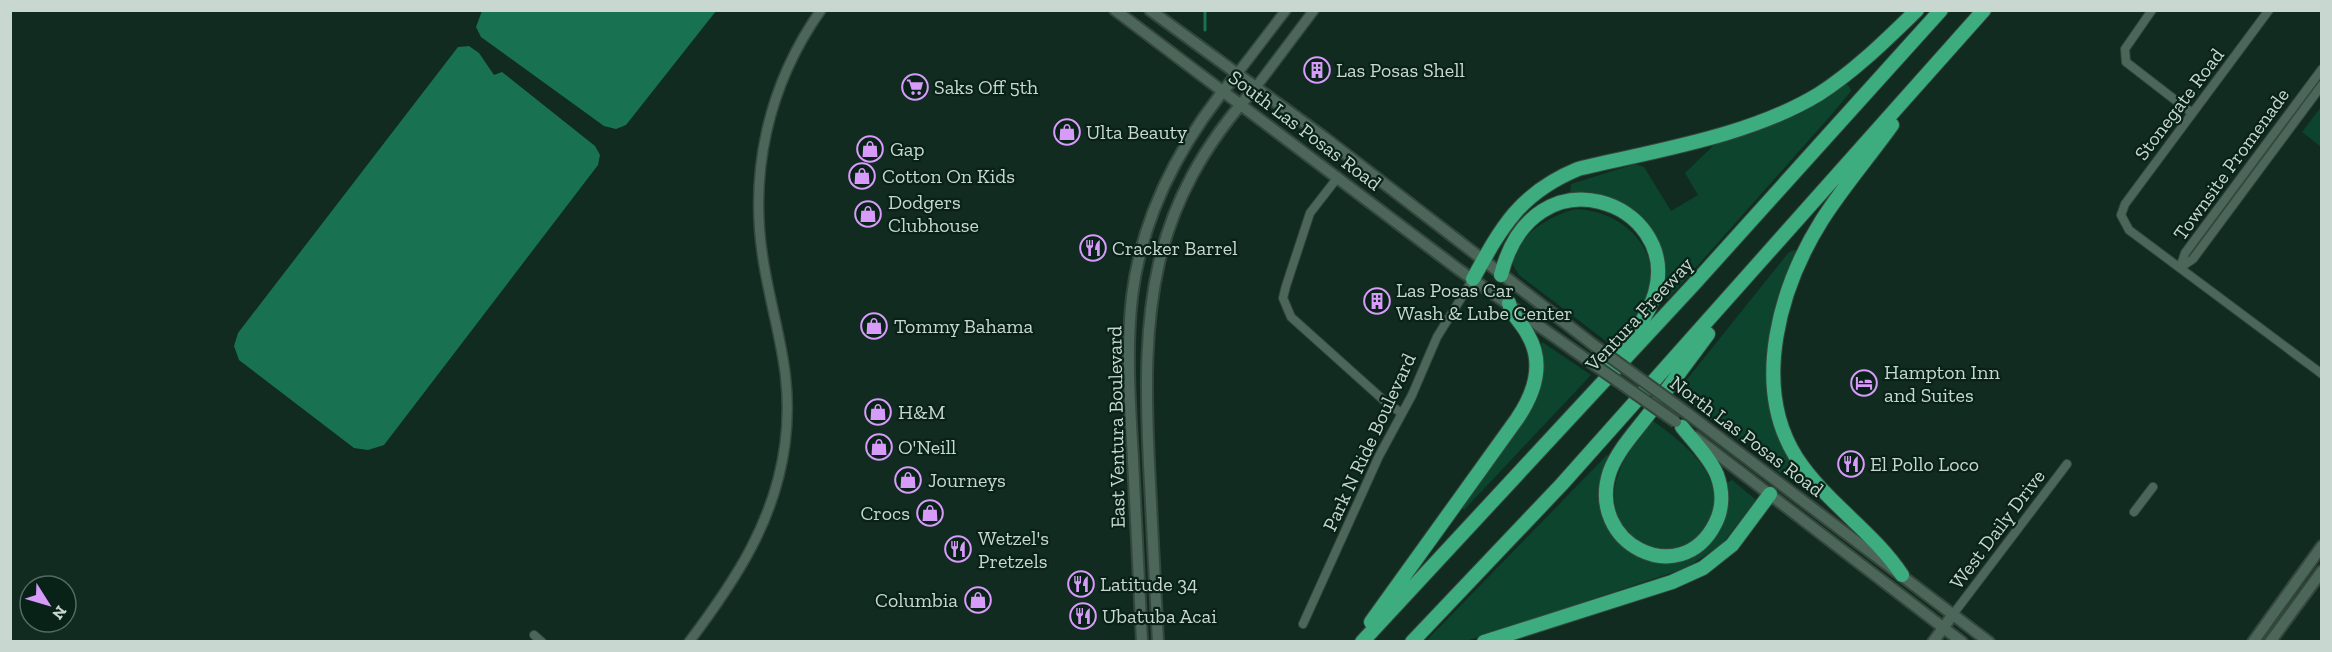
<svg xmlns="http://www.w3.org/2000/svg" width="2332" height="652" viewBox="0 0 2332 652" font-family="'Zilla Slab',serif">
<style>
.green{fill:#0c442e}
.water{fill:#187251}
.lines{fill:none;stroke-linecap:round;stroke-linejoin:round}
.stream{stroke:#187251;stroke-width:3}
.minor-casing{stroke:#34473d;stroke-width:10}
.tertiary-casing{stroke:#34473d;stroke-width:12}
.secondary-casing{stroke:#34473d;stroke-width:14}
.motorway-casing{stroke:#34473d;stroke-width:16}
.minor{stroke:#4c675a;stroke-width:8}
.tertiary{stroke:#4c675a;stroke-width:9}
.secondary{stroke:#4c675a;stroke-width:10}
.motorway{stroke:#3dac7f;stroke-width:14}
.secondary-bridge-casing{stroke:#34473d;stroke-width:14;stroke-linecap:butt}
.secondary-bridge{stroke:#4c675a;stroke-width:10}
.labels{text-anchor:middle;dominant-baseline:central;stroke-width:4.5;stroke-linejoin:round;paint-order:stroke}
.poi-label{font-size:20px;fill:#c8d7cf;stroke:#082217;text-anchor:start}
.street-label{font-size:20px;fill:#c8d7cf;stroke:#082217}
</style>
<rect width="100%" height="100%" fill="#122b20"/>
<path class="green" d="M1844,83L1849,86L1851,91L1833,113L1668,299L1659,294L1643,223L1570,196L1571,184L1635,164L1644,167L1671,211L1698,195L1685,173L1716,143L1802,112Z
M2321,107V147L2302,132Z
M1576,209C1624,211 1666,251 1646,301C1639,318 1626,334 1615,348L1519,275L1513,265C1513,237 1552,214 1576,209Z
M1795,250L1798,252L1768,360C1765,416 1781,447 1814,490L1811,494C1798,484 1779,475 1768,462C1758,450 1750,441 1734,437L1676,393L1789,252Z
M1542,342L1591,375L1464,510L1461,507L1510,439Z
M1653,421C1689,447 1735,483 1704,529C1695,542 1680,550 1665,550C1651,550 1638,543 1629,533C1595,497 1626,451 1653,421Z
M1607,455L1612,459C1610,476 1604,508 1607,523C1612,544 1640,561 1660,562C1678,563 1709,548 1719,532C1729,518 1728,500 1727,483L1732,480L1756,500L1722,544L1686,568L1466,641L1425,642Z"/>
<path class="water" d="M482,11V10L716,11L626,125L616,129L604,126L481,37L476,27Z
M469,46L479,53L494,75L502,72L595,146L600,155L598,165L384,445L368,450L354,448L239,360L234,346L238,333L458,47Z"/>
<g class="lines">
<path class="stream" d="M1205,30V10"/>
<g class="minor-casing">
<path id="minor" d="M2152,10L2125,49L2126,62L2192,113
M2269,10L2125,204L2121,215L2129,230L2322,374
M1338,177L1310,213L1286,286L1283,298L1291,317L1389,405L1402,413
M2180,268L2185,253L2322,69
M2180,268L2193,259L2322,85
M2134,512L2153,487
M1954,613L2067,464
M1303,624L1379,456L1412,395L1437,337L1473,279
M534,635L542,642"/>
</g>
<g class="tertiary-casing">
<path id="tertiary" d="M1237,74L1286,10
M1256,87L1314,10
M689,642C735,581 775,521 785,444C794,374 775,330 764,265C748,174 768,85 821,10"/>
</g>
<g class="secondary-casing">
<path id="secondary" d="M1115,10L1458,269L1586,359
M1150,10L1325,138L1595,346
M1687,413L1989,642
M1695,437L1962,642
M1142,642C1139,581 1136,521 1133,460C1130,406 1126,351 1132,297C1142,213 1183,138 1237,74
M1158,642C1155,582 1152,523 1149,464C1142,311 1147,207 1256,87
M1933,642L1954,613
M2253,642L2322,546
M2270,642L2322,571"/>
</g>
<g class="motorway-casing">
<path id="motorway" d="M1892,125C1869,157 1843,187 1822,220C1780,287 1751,385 1796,457C1825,502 1873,531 1902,575
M1501,275C1533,147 1681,202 1655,293C1648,319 1626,342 1610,362
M1473,279C1502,226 1520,193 1578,169C1657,150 1750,136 1819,94C1855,71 1887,39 1917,10
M1682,427C1694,442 1710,458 1717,475C1723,491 1723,509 1715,524C1681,591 1585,544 1610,471C1618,450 1635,432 1648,415C1668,388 1688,361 1708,334
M1371,622L1517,419C1534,394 1545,364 1528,335C1522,322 1512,317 1509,303
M1362,642L1694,284L1941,10
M1412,642L1562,484L1984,10
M1484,642L1672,582L1703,568L1732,545L1770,494"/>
</g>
<use href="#minor" class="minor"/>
<use href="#tertiary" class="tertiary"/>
<use href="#secondary" class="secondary"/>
<use href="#motorway" class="motorway"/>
<g class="secondary-bridge-casing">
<path id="secondary-bridge" d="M1595,346L1687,413
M1586,359L1676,422"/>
</g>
<use href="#secondary-bridge" class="secondary-bridge"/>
</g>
<defs>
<g id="building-ring" transform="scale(1.35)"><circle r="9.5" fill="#082217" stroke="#d79bf9" stroke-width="1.5"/><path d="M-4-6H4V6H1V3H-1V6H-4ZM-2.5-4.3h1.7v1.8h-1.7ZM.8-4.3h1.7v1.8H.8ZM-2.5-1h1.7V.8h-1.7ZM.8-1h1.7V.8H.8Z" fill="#d79bf9"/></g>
<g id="supermarket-ring" transform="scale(1.35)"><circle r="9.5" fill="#082217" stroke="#d79bf9" stroke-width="1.5"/><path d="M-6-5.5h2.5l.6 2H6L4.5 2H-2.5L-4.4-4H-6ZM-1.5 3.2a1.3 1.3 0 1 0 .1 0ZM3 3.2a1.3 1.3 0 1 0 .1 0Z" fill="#d79bf9"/></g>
<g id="shop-ring" transform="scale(1.35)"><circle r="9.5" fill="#082217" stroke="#d79bf9" stroke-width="1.5"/><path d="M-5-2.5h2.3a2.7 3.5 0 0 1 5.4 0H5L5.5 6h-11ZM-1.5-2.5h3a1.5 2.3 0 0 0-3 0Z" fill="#d79bf9"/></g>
<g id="restaurant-ring" transform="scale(1.35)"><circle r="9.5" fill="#082217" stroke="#d79bf9" stroke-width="1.5"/><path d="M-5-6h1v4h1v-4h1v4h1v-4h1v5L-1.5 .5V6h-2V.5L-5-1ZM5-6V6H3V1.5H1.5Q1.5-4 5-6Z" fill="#d79bf9"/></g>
<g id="hotel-ring" transform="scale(1.35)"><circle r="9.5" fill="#082217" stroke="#d79bf9" stroke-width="1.5"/><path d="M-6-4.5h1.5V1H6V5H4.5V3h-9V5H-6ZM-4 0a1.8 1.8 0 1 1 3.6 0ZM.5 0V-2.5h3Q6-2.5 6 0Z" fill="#d79bf9"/></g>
</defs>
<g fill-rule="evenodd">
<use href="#building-ring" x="1317" y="70"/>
<use href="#supermarket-ring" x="915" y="87"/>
<use href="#shop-ring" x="1067" y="132"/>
<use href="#shop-ring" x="870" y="149"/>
<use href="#shop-ring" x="862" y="176"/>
<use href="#shop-ring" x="868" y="214"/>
<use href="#restaurant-ring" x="1093" y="248"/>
<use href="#building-ring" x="1377" y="301"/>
<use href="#shop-ring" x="874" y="326"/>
<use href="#hotel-ring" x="1864" y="383"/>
<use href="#shop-ring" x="878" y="412"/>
<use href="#shop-ring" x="879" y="447"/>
<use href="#restaurant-ring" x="1851" y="464"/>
<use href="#shop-ring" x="908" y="480"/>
<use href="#shop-ring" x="930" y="513"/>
<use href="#restaurant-ring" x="958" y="549"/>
<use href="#restaurant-ring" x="1081" y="584"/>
<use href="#shop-ring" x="978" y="600"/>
<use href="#restaurant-ring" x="1083" y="616"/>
</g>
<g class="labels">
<g class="poi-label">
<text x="1336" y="70">Las Posas Shell</text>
<text x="934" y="87">Saks Off 5th</text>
<text x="1086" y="132">Ulta Beauty</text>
<text x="890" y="149">Gap</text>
<text x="882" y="176">Cotton On Kids</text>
<text x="888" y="202">Dodgers<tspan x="888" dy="23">Clubhouse</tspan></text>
<text x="1112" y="248">Cracker Barrel</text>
<text x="1396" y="290">Las Posas Car<tspan x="1396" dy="23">Wash &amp; Lube Center</tspan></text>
<text x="894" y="326">Tommy Bahama</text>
<text x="1884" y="372">Hampton Inn<tspan x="1884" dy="23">and Suites</tspan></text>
<text x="898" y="412">H&amp;M</text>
<text x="898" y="447">O'Neill</text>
<text x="1870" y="464">El Pollo Loco</text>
<text x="928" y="480">Journeys</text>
<text x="910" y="513" text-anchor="end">Crocs</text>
<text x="978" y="538">Wetzel's<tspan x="978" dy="23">Pretzels</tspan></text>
<text x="1100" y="584">Latitude 34</text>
<text x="958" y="600" text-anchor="end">Columbia</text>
<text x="1102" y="616">Ubatuba Acai</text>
</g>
<g class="street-label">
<text transform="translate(2179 104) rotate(-53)">Stonegate Road</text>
<text transform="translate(1305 130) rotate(37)">South Las Posas Road</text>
<text transform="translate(2231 164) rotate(-54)">Townsite Promenade</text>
<text transform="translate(1639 314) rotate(-47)">Ventura Freeway</text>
<text transform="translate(1116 427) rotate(-91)">East Ventura Boulevard</text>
<text transform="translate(1747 436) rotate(37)">North Las Posas Road</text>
<text transform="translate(1369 442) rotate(-65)">Park N Ride Boulevard</text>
<text transform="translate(1997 529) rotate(-53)">West Daily Drive</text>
</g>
</g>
<rect width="2332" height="652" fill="none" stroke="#c8d7cf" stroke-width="24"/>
<g transform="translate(48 604) rotate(127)"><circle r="28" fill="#082217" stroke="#556a61" stroke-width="1.5"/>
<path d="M0-4.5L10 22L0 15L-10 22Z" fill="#d79bf9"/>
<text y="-9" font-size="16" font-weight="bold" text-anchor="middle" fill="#c8d7cf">N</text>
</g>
</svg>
